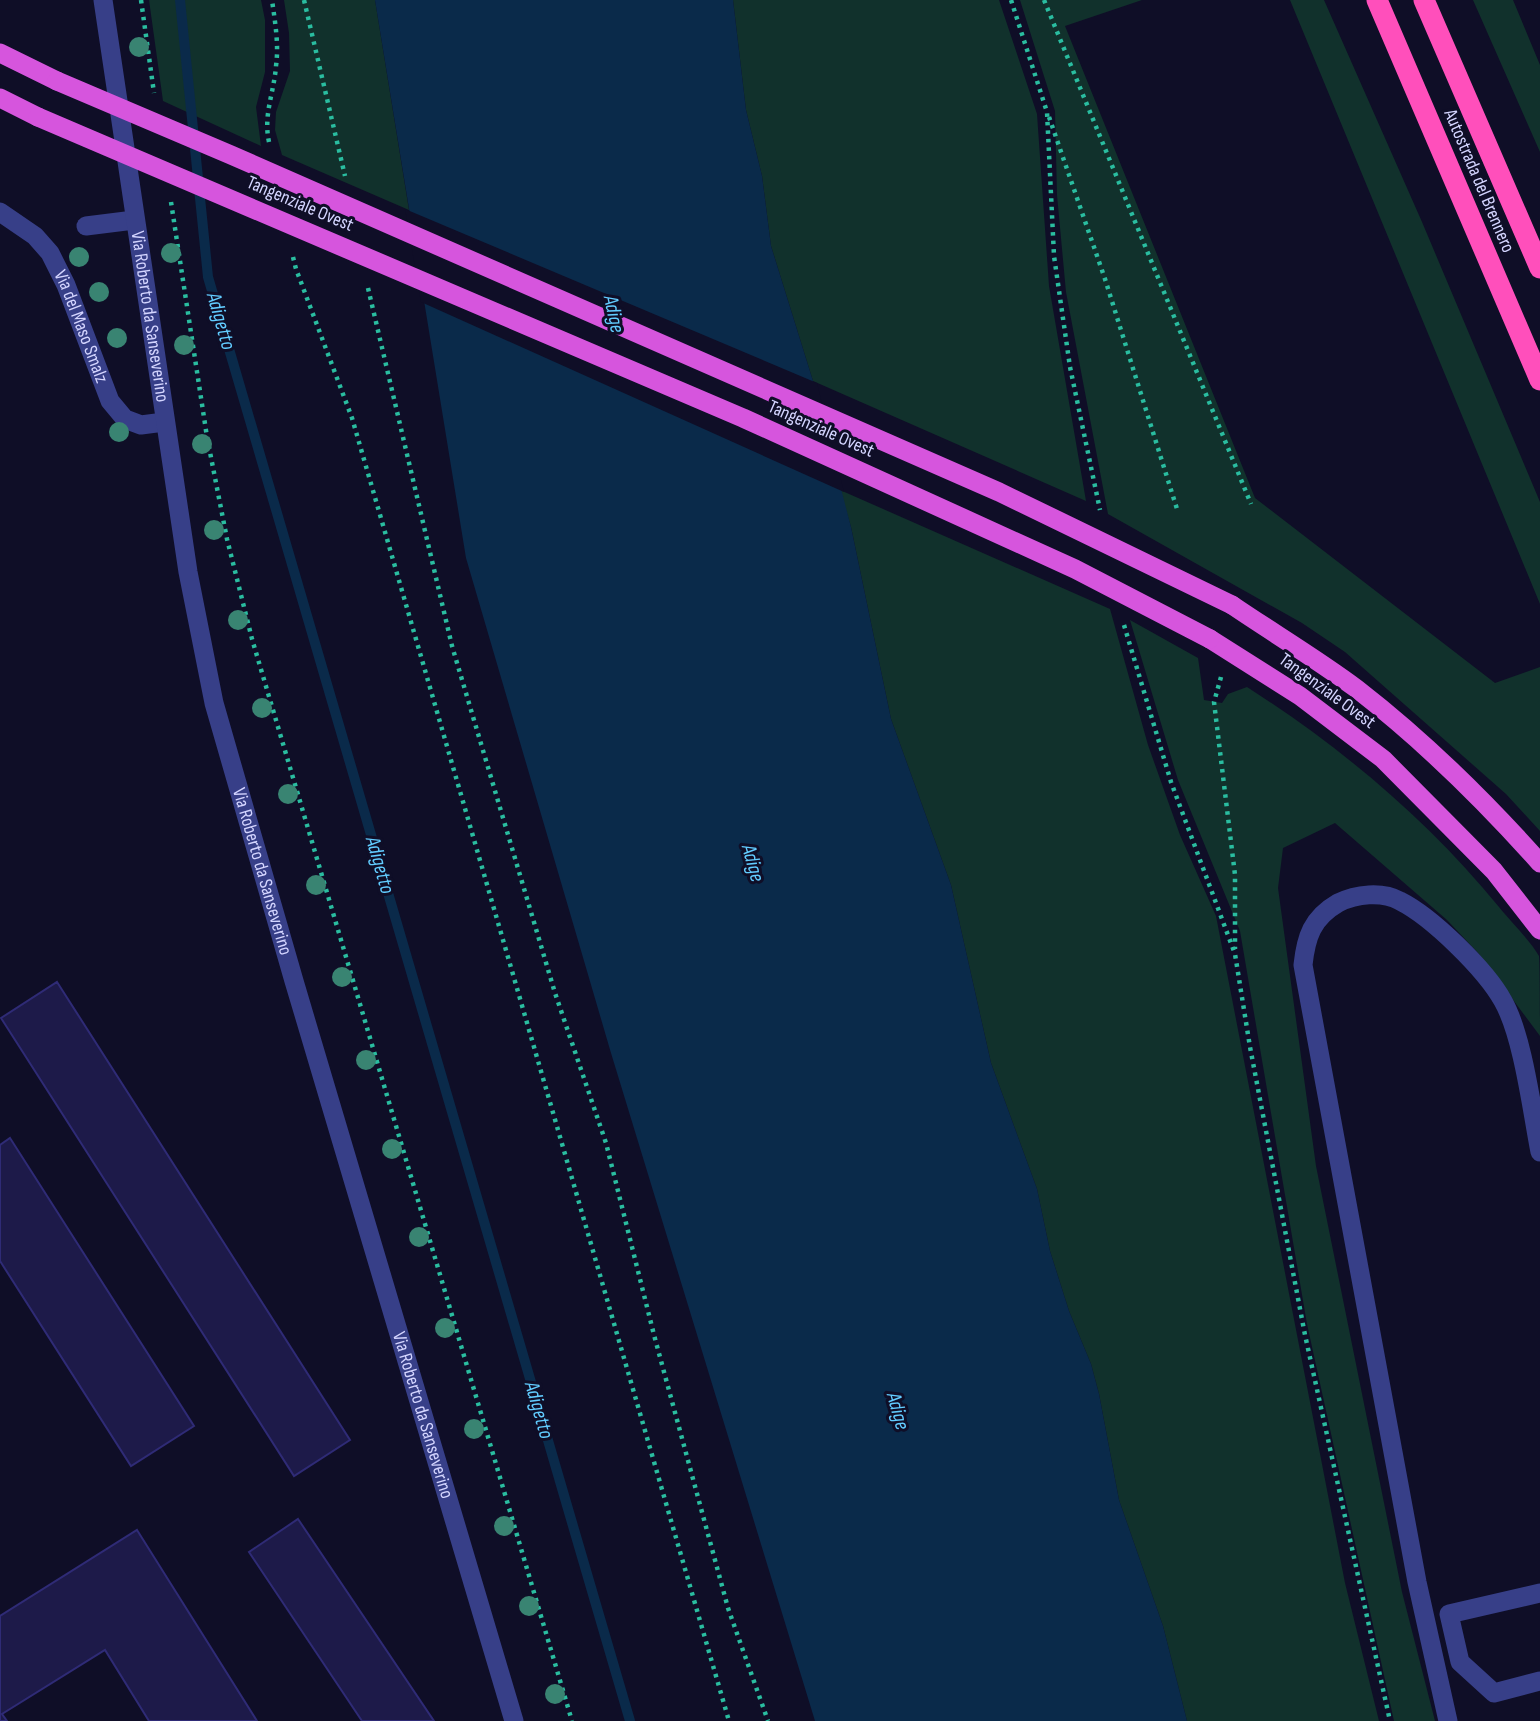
<svg xmlns="http://www.w3.org/2000/svg" width="1540" height="1721" viewBox="0 0 1540 1721" font-family="'Sofia Sans Condensed',sans-serif">
<style>
.green{fill:#11312c}
.water{fill:#0a2a4a}
.pier{fill:#0f0e27}
.lines{fill:none;stroke-linecap:round;stroke-linejoin:round}
.stream{stroke:#0a2a4a;stroke-width:10}
.building{fill:#1d1a49;stroke:#2f2b76;stroke-width:2}
.path{stroke:#2abda0;stroke-width:4.5;stroke-dasharray:3.5 5;stroke-linecap:butt}
.service{stroke:#373f88;stroke-width:19}
.tertiary{stroke:#373f88;stroke-width:19}
.trunk{stroke:#d655dd;stroke-width:19}
.motorway{stroke:#ff4fbb;stroke-width:21}
.trunk-bridge{stroke:#d655dd;stroke-width:19}
.tree{fill:#398472}
.labels{text-anchor:middle;dominant-baseline:central;stroke-width:6;stroke-linejoin:round;paint-order:stroke}
.street-label{font-size:19px;fill:#d4d5ff;stroke:#0f0e27}
.water-label{font-size:21px;font-style:italic;fill:#62ccff;stroke:#0f0e27}
</style>
<rect width="100%" height="100%" fill="#0f0e27"/>
<path class="green" d="M149,0H261L265,20V72L256,107L261,146L163,101Z
M284,0H375L409,210L282,155L275,130L276,112L290,71L289,33Z
M733,0H999L1037,114L1049,286L1086,501L813,381L771,246L762,176L746,110Z
M1020,0H1142L1065,26L1255,498L1495,683L1540,667V831L1506,794L1345,652L1302,623L1108,514L1066,292L1057,195L1055,111Z
M1290,0H1324L1422,222L1540,502V604Z
M1473,0H1513L1540,65V152Z
M840,490L1110,609L1148,745L1180,835L1216,916L1345,1583L1379,1721H1187L1163,1626L1119,1500L1099,1394L1091,1364L1069,1311L1050,1251L1037,1189L991,1063L951,885L891,719L851,527Z
M1130,620L1198,658L1204,700L1222,703L1228,694L1247,687C1342,748 1427,819 1499,907C1510,921 1530,940 1539,956C1540,966 1540,1021 1540,1036L1479,954L1447,920L1335,823L1283,848L1278,888L1316,1166L1402,1592L1435,1721H1394L1307,1324L1240,931L1178,780Z"/>
<path class="water" d="M375,0H733L746,110L762,176L771,246L813,381L851,527L891,719L951,885L991,1063L1037,1189L1050,1251L1069,1311L1091,1364L1099,1394L1119,1500L1163,1626L1187,1721H815L611,1053L466,558Z"/>
<path class="pier" d="M405,209L817,383L844,492L421,302Z"/>
<g class="lines">
<path class="stream" d="M180,0L208,277L630,1721"/>
</g>
<path class="building" d="M57,982L350,1440L294,1476L1,1018Z
M10,1138L194,1426L131,1466L0,1261V1145Z
M298,1519L434,1721H362L249,1552Z
M137,1530L257,1721H149L105,1650L2,1714L7,1721H0V1616Z"/>
<g class="lines">
<path class="path" d="M141,0L154,93
M304,0L345,176
M1011,0L1047,112L1054,256L1070,367L1100,510
M1044,0L1251,504
M1049,117L1105,279L1177,509
M269,142C263,115 274,93 276,66C279,44 275,22 272,0
M171,202L207,437L227,539L252,639L572,1721
M293,257L296,269L352,418L729,1721
M368,288L452,646L555,993L606,1143L654,1335L728,1608L768,1721
M1124,625L1171,782L1235,954L1250,1047L1305,1335L1390,1721
M1221,677L1214,702L1235,875V949"/>
<g class="service">
<path id="s1" d="M0,212L35,236L50,253L66,285L110,401L125,419L141,425L164,422"/>
<path d="M86,226L134,220"/>
<path d="M1540,1593L1449,1614L1460,1662L1494,1693L1540,1681"/>
<path d="M1448,1721L1417,1582L1303,965C1306,937 1312,918 1338,903C1356,894 1382,891 1400,901C1432,917 1486,970 1503,1001C1523,1036 1532,1111 1540,1152"/>
</g>
<path class="tertiary" id="s2" d="M103,0L188,572L214,703L294,981L514,1721"/>
<path class="trunk" d="M0,53L57,81
M0,98L38,117
M1232,605C1273,633 1317,659 1357,689C1424,741 1484,800 1540,863
M1210,639L1300,696L1383,759L1494,871L1540,930"/>
<path class="motorway" d="M1377,0L1540,380
M1424,0L1540,268"/>
<path class="trunk-bridge" d="M57,81L231,155L999,492L1232,605
M38,117L743,418L1075,569L1210,639"/>
</g>
<g class="tree">
<circle cx="139" cy="47" r="10"/>
<circle cx="171" cy="253" r="10"/>
<circle cx="79" cy="257" r="10"/>
<circle cx="99" cy="292" r="10"/>
<circle cx="117" cy="338" r="10"/>
<circle cx="184" cy="345" r="10"/>
<circle cx="119" cy="432" r="10"/>
<circle cx="202" cy="444" r="10"/>
<circle cx="214" cy="530" r="10"/>
<circle cx="238" cy="620" r="10"/>
<circle cx="262" cy="708" r="10"/>
<circle cx="288" cy="794" r="10"/>
<circle cx="316" cy="885" r="10"/>
<circle cx="342" cy="977" r="10"/>
<circle cx="366" cy="1060" r="10"/>
<circle cx="392" cy="1149" r="10"/>
<circle cx="419" cy="1237" r="10"/>
<circle cx="445" cy="1328" r="10"/>
<circle cx="474" cy="1429" r="10"/>
<circle cx="504" cy="1526" r="10"/>
<circle cx="529" cy="1606" r="10"/>
<circle cx="555" cy="1694" r="10"/>
</g>
<g class="labels">
<g class="street-label">
<text transform="translate(1479 181) rotate(67)">Autostrada del Brennero</text>
<text transform="translate(300 204) rotate(23)">Tangenziale Ovest</text>
<text stroke="none"><textPath href="#s2" startOffset="320">Via Roberto da Sanseverino</textPath></text>
<text stroke="none"><textPath href="#s1" startOffset="145">Via del Maso Smalz</textPath></text>
<text transform="translate(821 429) rotate(24)">Tangenziale Ovest</text>
<text transform="translate(1327 691) rotate(36)">Tangenziale Ovest</text>
<text stroke="none"><textPath href="#s2" startOffset="887">Via Roberto da Sanseverino</textPath></text>
<text stroke="none"><textPath href="#s2" startOffset="1454">Via Roberto da Sanseverino</textPath></text>
</g>
<g class="water-label">
<text transform="translate(614 314) rotate(78)">Adige</text>
<text transform="translate(221 321) rotate(74)">Adigetto</text>
<text transform="translate(753 863) rotate(75)">Adige</text>
<text transform="translate(380 865) rotate(74)">Adigetto</text>
<text transform="translate(539 1410) rotate(74)">Adigetto</text>
<text transform="translate(898 1411) rotate(75)">Adige</text>
</g>
</g>
</svg>
